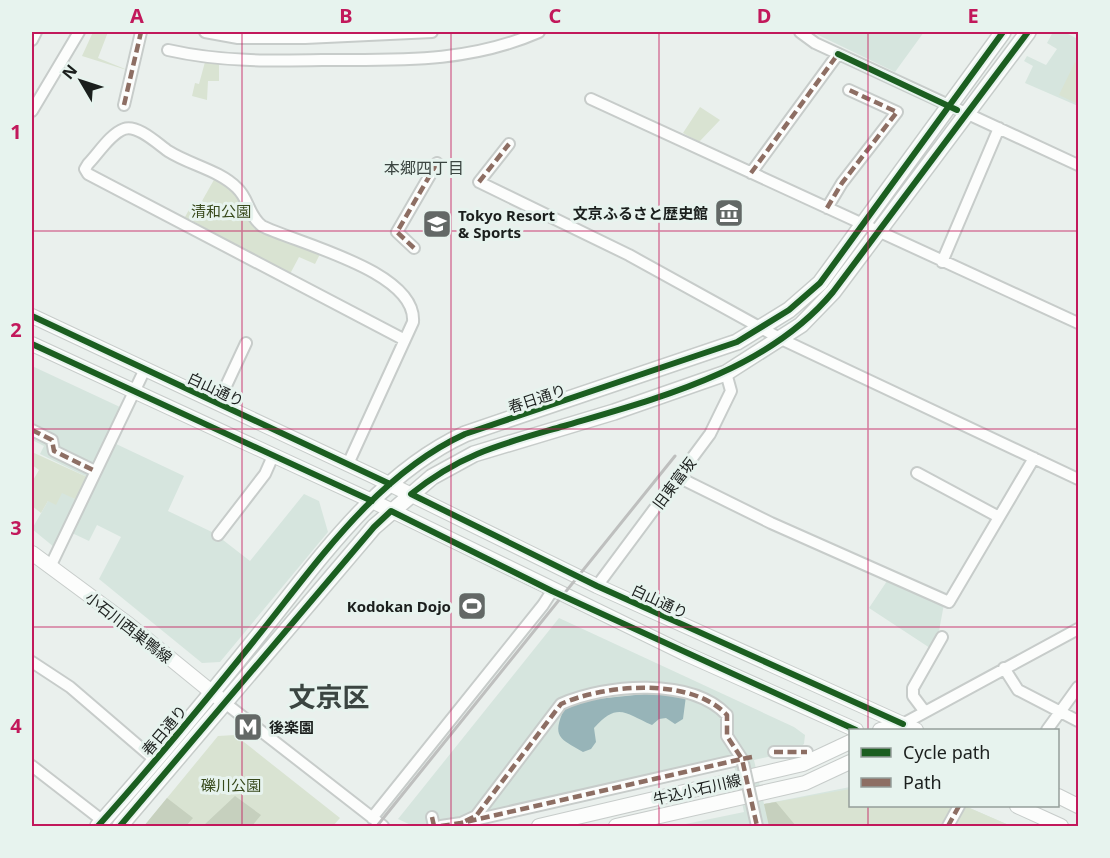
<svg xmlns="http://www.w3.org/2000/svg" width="1110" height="858" viewBox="0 0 1110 858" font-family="'Noto Sans','Noto Sans JP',sans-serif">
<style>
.built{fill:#d6e5de}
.green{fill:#d9e3d2}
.forest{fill:#c6d0be}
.water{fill:#97b4b8}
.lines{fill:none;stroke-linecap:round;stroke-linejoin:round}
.minor-casing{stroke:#c7ccca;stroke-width:14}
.major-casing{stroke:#c7ccca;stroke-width:16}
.highway-casing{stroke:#c7ccca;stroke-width:18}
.minor{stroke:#fcfdfc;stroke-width:10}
.major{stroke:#fcfdfc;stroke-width:14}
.highway{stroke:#fcfdfc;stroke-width:15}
.rail{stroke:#bebfbe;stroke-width:3}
.minor-bridge-casing{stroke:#c7ccca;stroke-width:14;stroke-linecap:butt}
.minor-bridge{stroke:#fcfdfc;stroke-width:10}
.quiet{stroke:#8d6e63;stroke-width:4.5;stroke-dasharray:9 4.5;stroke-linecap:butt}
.cycleway-casing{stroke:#e7f3ee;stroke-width:10}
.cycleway{stroke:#1b5e20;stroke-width:6}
.grid{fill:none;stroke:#c2185b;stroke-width:1.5;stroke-opacity:0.55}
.labels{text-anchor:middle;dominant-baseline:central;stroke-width:6;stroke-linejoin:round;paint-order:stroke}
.park-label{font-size:15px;fill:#384a1c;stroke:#e7f3ee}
.poi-label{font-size:15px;font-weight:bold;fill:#1b1f1d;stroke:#e7f3ee;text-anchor:end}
.street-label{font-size:15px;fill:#1b1f1d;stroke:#e7f3ee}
.neighbourhood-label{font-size:16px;fill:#3b4541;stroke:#e7f3ee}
.town-label{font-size:27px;font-weight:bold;fill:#3b4541;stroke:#e7f3ee}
.neatline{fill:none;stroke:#c2185b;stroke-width:2}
.grid-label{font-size:20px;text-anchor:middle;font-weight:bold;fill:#c2185b}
</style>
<rect width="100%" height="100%" fill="#eaf0ed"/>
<path class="built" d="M812,32H924L895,72Z
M1053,32H1064L1078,39V106L1025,83L1033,66L1024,61L1027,56L1046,65L1057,49L1047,43Z
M32,366L120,407L87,477L40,454L44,446L32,440Z
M114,443L184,476L168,511L214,533L250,561L304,494L319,501L328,532L220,662L202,663L99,579L121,537L97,525L89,541L72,533Z
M62,492L77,500L54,547L32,529L48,501Z
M889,578L944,604L939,631L930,648L869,608Z
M559,618L794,727L805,735L804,744L795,751L754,760L764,804L850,787V806H965L1011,826H676L744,812L734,765L459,826H413L398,819Z"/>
<path class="green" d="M93,32H108L98,58L130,71L82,56Z
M205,62L219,63V81H208L207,100L192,96L195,83L199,84Z
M1075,62L1078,64V104L1059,95Z
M700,107L720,120L699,142L683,133Z
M215,178L233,190L251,222L285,241L320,254L315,264L299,257L290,274L185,217L191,206L198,208Z
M32,452L87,477L77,500L62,493L56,505L48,501L41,513L32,506V482L39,470L32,465Z
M235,735L340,818L333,826H144L218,736Z
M850,789V806H965L1011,826H769L764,804Z"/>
<path class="forest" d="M235,796L261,815L252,826L204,825Z
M167,798L193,818L186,826H144Z
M776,802L796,826H769L764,804Z"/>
<path class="water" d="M645,694L686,696L683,719L675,724L666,718L659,719L652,725C626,714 618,701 594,728L596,742L591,749L583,752C559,738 552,737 564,709L587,700Z"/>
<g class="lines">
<g class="minor-casing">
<path id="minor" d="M205,32L238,38H305L432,32
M800,32L815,43L1078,165
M32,40L36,32
M168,50C221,62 270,61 323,60C400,60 468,63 539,32
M591,99L1078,323
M124,105L141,32
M32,111L79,32
M509,144L479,182L629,255L781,339L1078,479
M751,173L838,54
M827,208L842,183L897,112L849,90
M414,248L397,232L437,163
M942,262L999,128
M218,403L246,343
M32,430L52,440L54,451L95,471
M348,464L413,322C417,271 296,243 262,226C248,215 249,199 237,188C219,170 190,165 168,151C158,144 137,124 124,129C110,134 98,154 88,164L85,169L88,174L403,339
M917,473L999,517
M678,477L771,523L949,602L1034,458
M218,535L265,474L273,456
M50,567L145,369
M597,586L710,434L731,391L726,373
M32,662L70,687L155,760
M1004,668L1018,690L1078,721
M225,703L383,826
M925,712L913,696V688L942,637
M903,724L1078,629
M1047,730L1078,687
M774,752H807
M32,766L103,821
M432,817L434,826
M372,818L543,605L552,591
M441,826L461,823L742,759L727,736V715C691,677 606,684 561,704L476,816L461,823
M948,826L959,806"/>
</g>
<g class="major-casing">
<path id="major" d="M32,316L373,476L597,586L916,730
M32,344L372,501L684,653L856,730
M32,553L128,624L225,703
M880,730L903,724
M1058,796L1078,806
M1017,806L1061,826
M539,826L803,764L850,742
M616,826L805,783L850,762"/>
</g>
<g class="highway-casing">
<path id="highway" d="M98,826C151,767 203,704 253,642C315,566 374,476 465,434L737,342L789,310L820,283L831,268L1003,32
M120,826L374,527L432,477L474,454L614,412L726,373L801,325L833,292L1028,32"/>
</g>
<use href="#minor" class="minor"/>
<use href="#major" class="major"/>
<use href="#highway" class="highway"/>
<path class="rail" d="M377,826L675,456"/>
<g class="minor-bridge-casing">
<path id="minor-bridge" d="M743,763L757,826"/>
</g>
<use href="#minor-bridge" class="minor-bridge"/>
<path class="quiet" d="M124,105L141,32
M751,173L838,54
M479,182L509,144
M827,208L842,183L897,112L849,90
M414,248L397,232L437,163
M32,430L52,440L54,451L95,471
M774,752H807
M752,757L742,759L757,826
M432,817L434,826
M441,826L461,823L742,759L727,736V715C691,677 606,684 561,704L476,816L461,823
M948,826L959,806"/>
<g class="cycleway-casing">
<path id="cycleway" d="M838,54L957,110
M32,316L390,484
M32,344L372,501
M903,724L597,586L411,494C462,453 502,444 564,426C659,398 767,371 833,292L1028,32
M98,826C151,767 203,704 253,642C315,566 374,476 465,434L737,342L789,310L820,283L831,268L1003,32
M120,826L374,527L391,511L552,591L856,730"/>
</g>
<use href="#cycleway" class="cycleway"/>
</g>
<path class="grid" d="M242,32V826M451,32V826M659,32V826M868,32V730M32,231H1078M32,429H1078M32,627H1078M868,806V826"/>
<defs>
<g id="museum-square" transform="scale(1.5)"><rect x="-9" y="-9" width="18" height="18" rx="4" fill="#636866" stroke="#e7f3ee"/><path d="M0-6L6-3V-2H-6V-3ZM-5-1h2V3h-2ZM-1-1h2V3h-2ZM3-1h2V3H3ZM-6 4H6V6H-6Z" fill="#fff"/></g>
<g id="university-square" transform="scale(1.5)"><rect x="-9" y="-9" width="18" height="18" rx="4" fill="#636866" stroke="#e7f3ee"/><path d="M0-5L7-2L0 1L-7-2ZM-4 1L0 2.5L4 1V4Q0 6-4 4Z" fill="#fff"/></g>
<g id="stadium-square" transform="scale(1.5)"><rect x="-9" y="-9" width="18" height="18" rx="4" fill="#636866" stroke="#e7f3ee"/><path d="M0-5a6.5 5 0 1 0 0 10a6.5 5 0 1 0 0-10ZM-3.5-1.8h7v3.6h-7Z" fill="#fff"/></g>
<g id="metro-square" transform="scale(1.5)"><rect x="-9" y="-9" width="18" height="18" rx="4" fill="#636866" stroke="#e7f3ee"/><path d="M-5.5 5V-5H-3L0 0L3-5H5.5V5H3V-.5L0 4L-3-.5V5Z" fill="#fff"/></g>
</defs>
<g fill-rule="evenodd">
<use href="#museum-square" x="729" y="213"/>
<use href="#university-square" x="437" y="224"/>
<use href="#stadium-square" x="472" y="606"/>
<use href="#metro-square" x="248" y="727"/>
</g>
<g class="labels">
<g class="park-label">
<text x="221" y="211">清和公園</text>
<text x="231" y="785">礫川公園</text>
</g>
<g class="poi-label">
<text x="708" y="213">文京ふるさと歴史館</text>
<text x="458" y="215" text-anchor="start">Tokyo Resort<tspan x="458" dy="17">&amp; Sports</tspan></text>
<text x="451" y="606">Kodokan Dojo</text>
<text x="269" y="727" text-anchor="start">後楽園</text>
</g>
<g class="street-label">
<text transform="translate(216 389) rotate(25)">白山通り</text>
<text transform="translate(537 398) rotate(-18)">春日通り</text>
<text transform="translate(674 483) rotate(-53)">旧東富坂</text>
<text transform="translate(660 601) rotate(25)">白山通り</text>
<text transform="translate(129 627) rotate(38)">小石川西巣鴨線</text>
<text transform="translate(164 730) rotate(-50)">春日通り</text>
<text transform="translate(697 789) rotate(-13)">牛込小石川線</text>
</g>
<g class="neighbourhood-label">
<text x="424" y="168">本郷四丁目</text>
</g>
<g class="town-label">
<text x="329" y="696">文京区</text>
</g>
</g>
<rect width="1110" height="858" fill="none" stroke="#e7f3ee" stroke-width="66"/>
<rect x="849" y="729" width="210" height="78" fill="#e7f3ee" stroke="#959e9a" stroke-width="1.5"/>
<rect x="861" y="748" width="30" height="9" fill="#1b5e20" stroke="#959e9a" stroke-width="1.5"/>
<text x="903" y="759" font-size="18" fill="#1b1f1d">Cycle path</text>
<rect x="861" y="778" width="30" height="9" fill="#8d6e63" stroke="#959e9a" stroke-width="1.5"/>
<text x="903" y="789" font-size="18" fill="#1b1f1d">Path</text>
<g transform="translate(81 81) rotate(309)" stroke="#e7f3ee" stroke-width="4.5" paint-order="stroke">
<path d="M0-4.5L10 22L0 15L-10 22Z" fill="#1b1f1d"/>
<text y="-9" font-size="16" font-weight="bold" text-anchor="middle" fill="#1b1f1d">N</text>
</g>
<rect x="33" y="33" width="1044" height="792" class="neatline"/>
<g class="grid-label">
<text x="137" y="23">A</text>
<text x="346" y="23">B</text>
<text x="555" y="23">C</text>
<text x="764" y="23">D</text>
<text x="973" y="23">E</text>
<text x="16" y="139">1</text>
<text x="16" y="337">2</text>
<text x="16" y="535">3</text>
<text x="16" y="733">4</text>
</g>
</svg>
